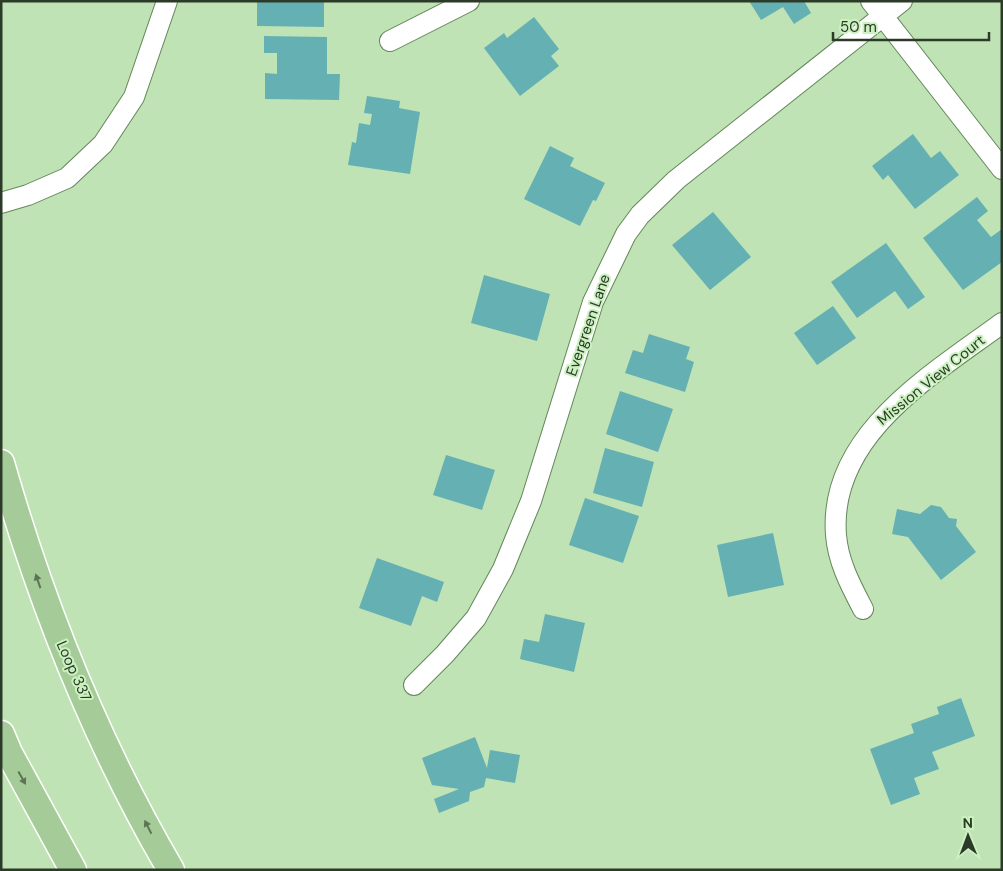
<svg xmlns="http://www.w3.org/2000/svg" width="1003" height="871" viewBox="0 0 1003 871" font-family="'DM Sans',sans-serif">
<style>
.building{fill:#65b0b3}
.lines{fill:none;stroke-linecap:round;stroke-linejoin:round}
.minor-casing{stroke:#64865a;stroke-width:22}
.major-casing{stroke:#fff;stroke-width:29}
.minor{stroke:#fff;stroke-width:20}
.major{stroke:#a5cc98;stroke-width:26}
.oneway{fill:#5c7555}
.labels{text-anchor:middle;dominant-baseline:central;stroke-width:4;stroke-linejoin:round;paint-order:stroke}
.street-label{font-size:15px;fill:#2c3b28;stroke:#cbf1c0}
</style>
<rect width="100%" height="100%" fill="#bfe3b4"/>
<path class="building" d="M257,1H324V27L257,26Z
M749,1H804L811,13L794,24L783,7L761,20Z
M534,17L559,49L551,56L559,66L520,96L484,48L504,33L507,38Z
M264,36L327,37V74H340L339,100L265,99V73L277,74V53H264Z
M367,96L400,101L399,108L420,112L410,174L348,165L352,142L356,143L359,123L370,125L372,114L364,113Z
M913,134L931,158L940,151L959,175L915,209L888,175L883,180L872,166Z
M550,146L574,158L570,166L605,183L596,201L593,200L580,226L524,199Z
M977,197L988,211L977,220L991,237L1002,229V262L963,290L923,238Z
M713,212L751,257L710,290L672,245Z
M886,243L925,297L908,309L895,291L857,318L831,282Z
M484,275L550,294L537,341L471,323Z
M833,306L856,338L817,365L794,333Z
M649,334L690,347L686,359L694,362L685,392L625,373L633,350L643,353Z
M620,391L673,409L658,452L606,434Z
M605,448L654,462L642,507L593,493Z
M446,455L495,470L482,510L433,495Z
M585,498L639,516L623,563L569,545Z
M931,505L941,507L949,518L957,519L956,526L976,552L941,580L908,537L892,534L897,509L920,514Z
M773,533L784,585L728,597L717,545Z
M377,558L444,582L437,602L422,596L411,626L359,608Z
M545,614L585,623L574,672L520,659L524,639L539,642Z
M961,698L975,736L932,752L939,769L914,778L920,794L891,805L870,749L914,733L911,724L939,714L937,707Z
M475,737L487,768L490,750L520,755L515,783L486,778L484,787L470,792L469,801L439,813L434,799L459,789L432,785L422,758Z"/>
<g class="lines">
<g class="minor-casing">
<path id="minor" d="M871,1L1002,169
M390,41L469,1
M1,203L28,195L67,178L103,144L134,97L167,1
M863,609C851,586 838,562 836,535C828,435 933,374 1002,323
M414,685L445,654L476,618L503,569L531,501L593,302L626,234L640,215L676,180L902,1"/>
</g>
<g class="major-casing">
<path id="major" d="M1,463C41,603 97,744 171,870
M1,734L9,753L73,870"/>
</g>
<use href="#minor" class="minor"/>
<use href="#major" class="major"/>
</g>
<defs><path id="oneway-solid" d="M-6-.8H1V-3.2L6.5 0L1 3.2V.8H-6Z" transform="scale(1.25)"/></defs>
<g class="oneway">
<use href="#oneway-solid" transform="translate(38 581) rotate(-109)"/>
<use href="#oneway-solid" transform="translate(22 778) rotate(61)"/>
<use href="#oneway-solid" transform="translate(148 827) rotate(-117)"/>
</g>
<g class="labels">
<g class="street-label">
<text transform="translate(588 325) rotate(-71)">Evergreen Lane</text>
<text transform="translate(931 380) rotate(-39)">Mission View Court</text>
<text transform="translate(74 671) rotate(66)">Loop 337</text>
</g>
</g>
<rect width="1003" height="871" fill="none" stroke="#2c3b28" stroke-width="5"/>
<g transform="translate(968 836) rotate(359)" stroke="#cbf1c0" stroke-width="4" paint-order="stroke">
<path d="M0-4L9 19L0 12L-9 19Z" fill="#2c3b28"/>
<text y="-8" font-size="14" font-weight="bold" text-anchor="middle" fill="#2c3b28">N</text>
</g>
<path d="M833 32v8h156v-8" fill="none" stroke="#2c3b28" stroke-width="2.5"/>
<text x="840" y="32" font-size="15" fill="#2c3b28" stroke="#cbf1c0" stroke-width="4" paint-order="stroke">50 m</text>
</svg>
